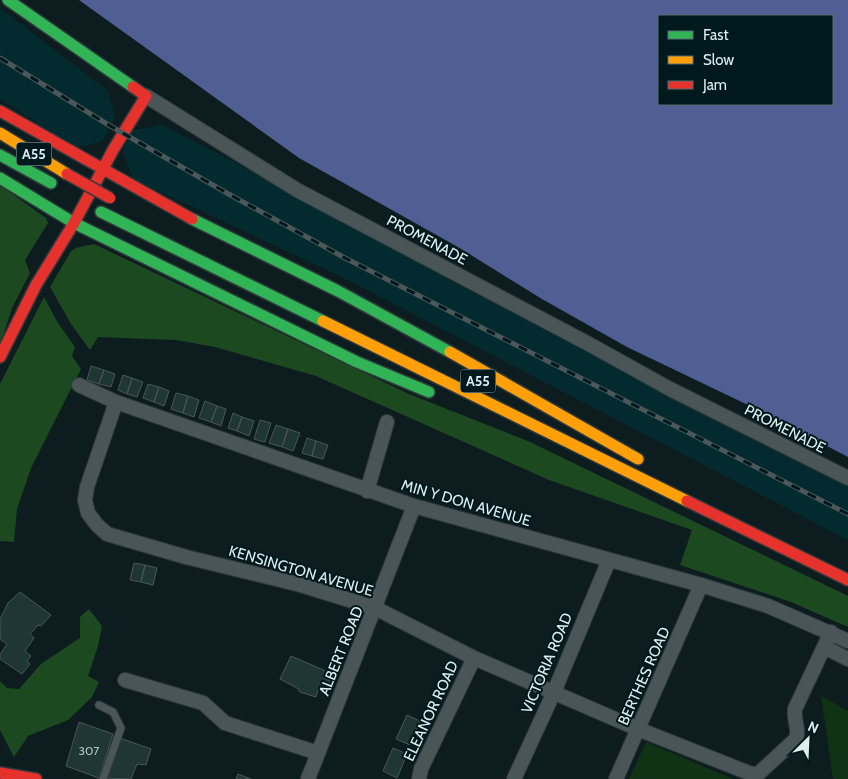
<svg xmlns="http://www.w3.org/2000/svg" width="848" height="779" viewBox="0 0 848 779" font-family="Cabin,sans-serif">
<style>
.built{fill:#032a2f}
.green{fill:#103315}
.forest{fill:#1d4921}
.water{fill:#505f93;fill-rule:evenodd}
.building{fill:#1f3635;stroke:#495655}
.lines{fill:none;stroke-linecap:round;stroke-linejoin:round}
.lane-casing{stroke:#2f393b;stroke-width:9}
.street-casing{stroke:#2f393b;stroke-width:16}
.fast-casing{stroke:#2f393b;stroke-width:14}
.slow-casing{stroke:#2f393b;stroke-width:14}
.jam-casing{stroke:#2f393b;stroke-width:14}
.lane{stroke:#495557;stroke-width:7}
.street{stroke:#495557;stroke-width:14}
.fast{stroke:#30b455;stroke-width:11}
.slow{stroke:#ff9f0a;stroke-width:11}
.jam{stroke:#e5322d;stroke-width:11}
.rail-casing{stroke:#4b5758;stroke-width:5}
.rail{stroke:#00191d;stroke-width:3;stroke-dasharray:9;stroke-linecap:butt}
.jam-bridge-casing{stroke:#2f393b;stroke-width:14;stroke-linecap:butt}
.jam-bridge{stroke:#e5322d;stroke-width:11}
.labels{text-anchor:middle;dominant-baseline:central;stroke-width:4;stroke-linejoin:round;paint-order:stroke}
.number-label{font-size:12px;fill:#aebfc1}
.shield{fill:#00191d;stroke:#9badb1;stroke-width:1}
.shield-label{font-size:14px;font-weight:bold;fill:#ddedf0}
.street-label{font-size:15px;fill:#ddedf0;stroke:#00191d}
</style>
<rect width="100%" height="100%" fill="#0d1d1f"/>
<path class="built" d="M0,8L108,91L115,119L102,141L77,148L0,99Z
M162,125L229,159L472,292L848,482V540L344,278L133,179L122,150L134,130Z"/>
<path class="green" d="M821,696L848,711V779H833Z
M646,742L733,779H629Z"/>
<path class="forest" d="M0,185L46,218L48,223L25,260L30,273L12,308L0,346Z
M94,244L409,394L530,442L848,596V627L791,602L680,565L692,530L549,480L316,376L215,347L176,340L98,337L90,350L71,324L50,287L71,251L76,248Z
M44,297L58,323L75,347L72,356L81,369L31,468L17,509L14,542L0,541V384Z
M89,609L102,626L98,646L88,676L99,682L92,697L68,720L28,736L14,757L0,730V681L7,688L19,689L41,664L80,638V617Z"/>
<path class="water" d="M79,0H848V457L748,405L627,347L542,299L458,247L299,158ZM659,16H832V104H659Z"/>
<path class="building" d="M91,366L104,370L99,384L87,380Z
M104,370L115,374L111,387L99,384Z
M123,375L132,378L127,394L118,390Z
M132,378L143,382L137,397L127,394Z
M148,384L159,387L154,402L143,398Z
M159,387L169,391L164,406L154,402Z
M176,393L188,396L183,413L171,409Z
M188,396L199,400L194,417L183,413Z
M205,401L217,406L211,422L199,418Z
M217,406L226,409L221,426L211,422Z
M233,413L242,417L237,431L228,428Z
M242,417L254,421L249,436L237,431Z
M260,420L271,423L265,442L254,439Z
M276,425L288,429L282,447L269,443Z
M288,429L300,433L293,451L282,447Z
M307,438L316,441L312,456L302,453Z
M316,441L328,445L323,459L312,456Z
M134,563L145,565L141,582L130,580Z
M145,565L157,568L153,585L141,582Z
M20,592L51,615L41,626L38,625L30,634L34,638L25,651L31,656L27,661L30,664L22,674L0,659V655L7,644L0,639V619L8,603Z
M291,656L328,672L324,678L330,681L325,692L318,690L316,697L300,692L297,688L280,679Z
M407,715L420,721L410,745L396,739Z
M79,722L113,734L99,778L66,766Z
M120,738L151,749L146,765L137,764L131,779L106,778Z
M393,748L407,754L397,778L383,771Z
M238,774L251,779H236Z"/>
<g class="lines">
<g class="lane-casing">
<path id="lane" d="M99,705L113,712L121,728L103,779"/>
</g>
<g class="street-casing">
<path id="street" d="M146,96L297,190L587,343L670,389L848,478
M79,385L116,402L414,506L701,585L768,606L848,641
M116,402L87,487L85,500L88,513L97,525L107,534L186,557L301,585L375,608L474,658L638,729L749,773L754,774L759,773L796,739C800,729 793,720 795,709L831,632
M367,491L387,422
M824,647L848,659
M125,680L203,703L225,723L318,753
M308,779L414,506
M419,779L421,769L474,658
M514,779L554,692L609,560
M616,779L701,585"/>
</g>
<g class="fast-casing">
<path id="fast" d="M8,0L133,87
M0,155L51,183
M0,178L74,223L357,362L429,392
M101,212L323,321
M192,219L338,291L450,352"/>
</g>
<g class="slow-casing">
<path id="slow" d="M0,133L67,174
M323,321L687,501
M450,352L638,459"/>
</g>
<g class="jam-casing">
<path id="jam" d="M0,111L192,219
M0,357L36,285L74,223L113,150L146,96L133,87
M687,501L848,580
M0,773L36,779"/>
</g>
<use href="#lane" class="lane"/>
<use href="#street" class="street"/>
<use href="#fast" class="fast"/>
<use href="#slow" class="slow"/>
<use href="#jam" class="jam"/>
<g class="rail-casing">
<path id="rail" d="M0,58L107,124L225,192L345,258L848,514"/>
</g>
<use href="#rail" class="rail"/>
<g class="jam-bridge-casing">
<path id="jam-bridge" d="M67,174L110,198"/>
</g>
<use href="#jam-bridge" class="jam-bridge"/>
</g>
<g class="labels">
<g class="number-label">
<text x="89" y="750">307</text>
</g>
<g class="shield">
<rect x="16.5" y="142.5" width="35" height="23" rx="4"/>
<rect x="460.5" y="369.5" width="35" height="23" rx="4"/>
</g>
<g class="shield-label">
<text x="34" y="154">A55</text>
<text x="478" y="381">A55</text>
</g>
<g class="street-label">
<text transform="translate(427 240) rotate(28)">PROMENADE</text>
<text transform="translate(785 429) rotate(27)">PROMENADE</text>
<text transform="translate(466 503) rotate(16)">MIN Y DON AVENUE</text>
<text transform="translate(301 571) rotate(16)">KENSINGTON AVENUE</text>
<text transform="translate(341 651) rotate(-68)">ALBERT ROAD</text>
<text transform="translate(547 663) rotate(-67)">VICTORIA ROAD</text>
<text transform="translate(644 676) rotate(-66)">BERTHES ROAD</text>
<text transform="translate(431 711) rotate(-65)">ELEANOR ROAD</text>
</g>
</g>
<rect x="658" y="15" width="175" height="90" fill="#00191d" stroke="#586e71"/>
<rect x="668" y="31" width="25" height="8" fill="#30b455" stroke="#586e71"/>
<text x="703" y="40" font-size="15" fill="#ddedf0">Fast</text>
<rect x="668" y="56" width="25" height="8" fill="#ff9f0a" stroke="#586e71"/>
<text x="703" y="65" font-size="15" fill="#ddedf0">Slow</text>
<rect x="668" y="81" width="25" height="8" fill="#e5322d" stroke="#586e71"/>
<text x="703" y="90" font-size="15" fill="#ddedf0">Jam</text>
<g transform="translate(808 739) rotate(24)" stroke="#00191d" stroke-width="4" paint-order="stroke">
<path d="M0-4L9 19L0 12L-9 19Z" fill="#ddedf0"/>
<text y="-8" font-size="14" font-weight="bold" text-anchor="middle" fill="#ddedf0">N</text>
</g>
</svg>
